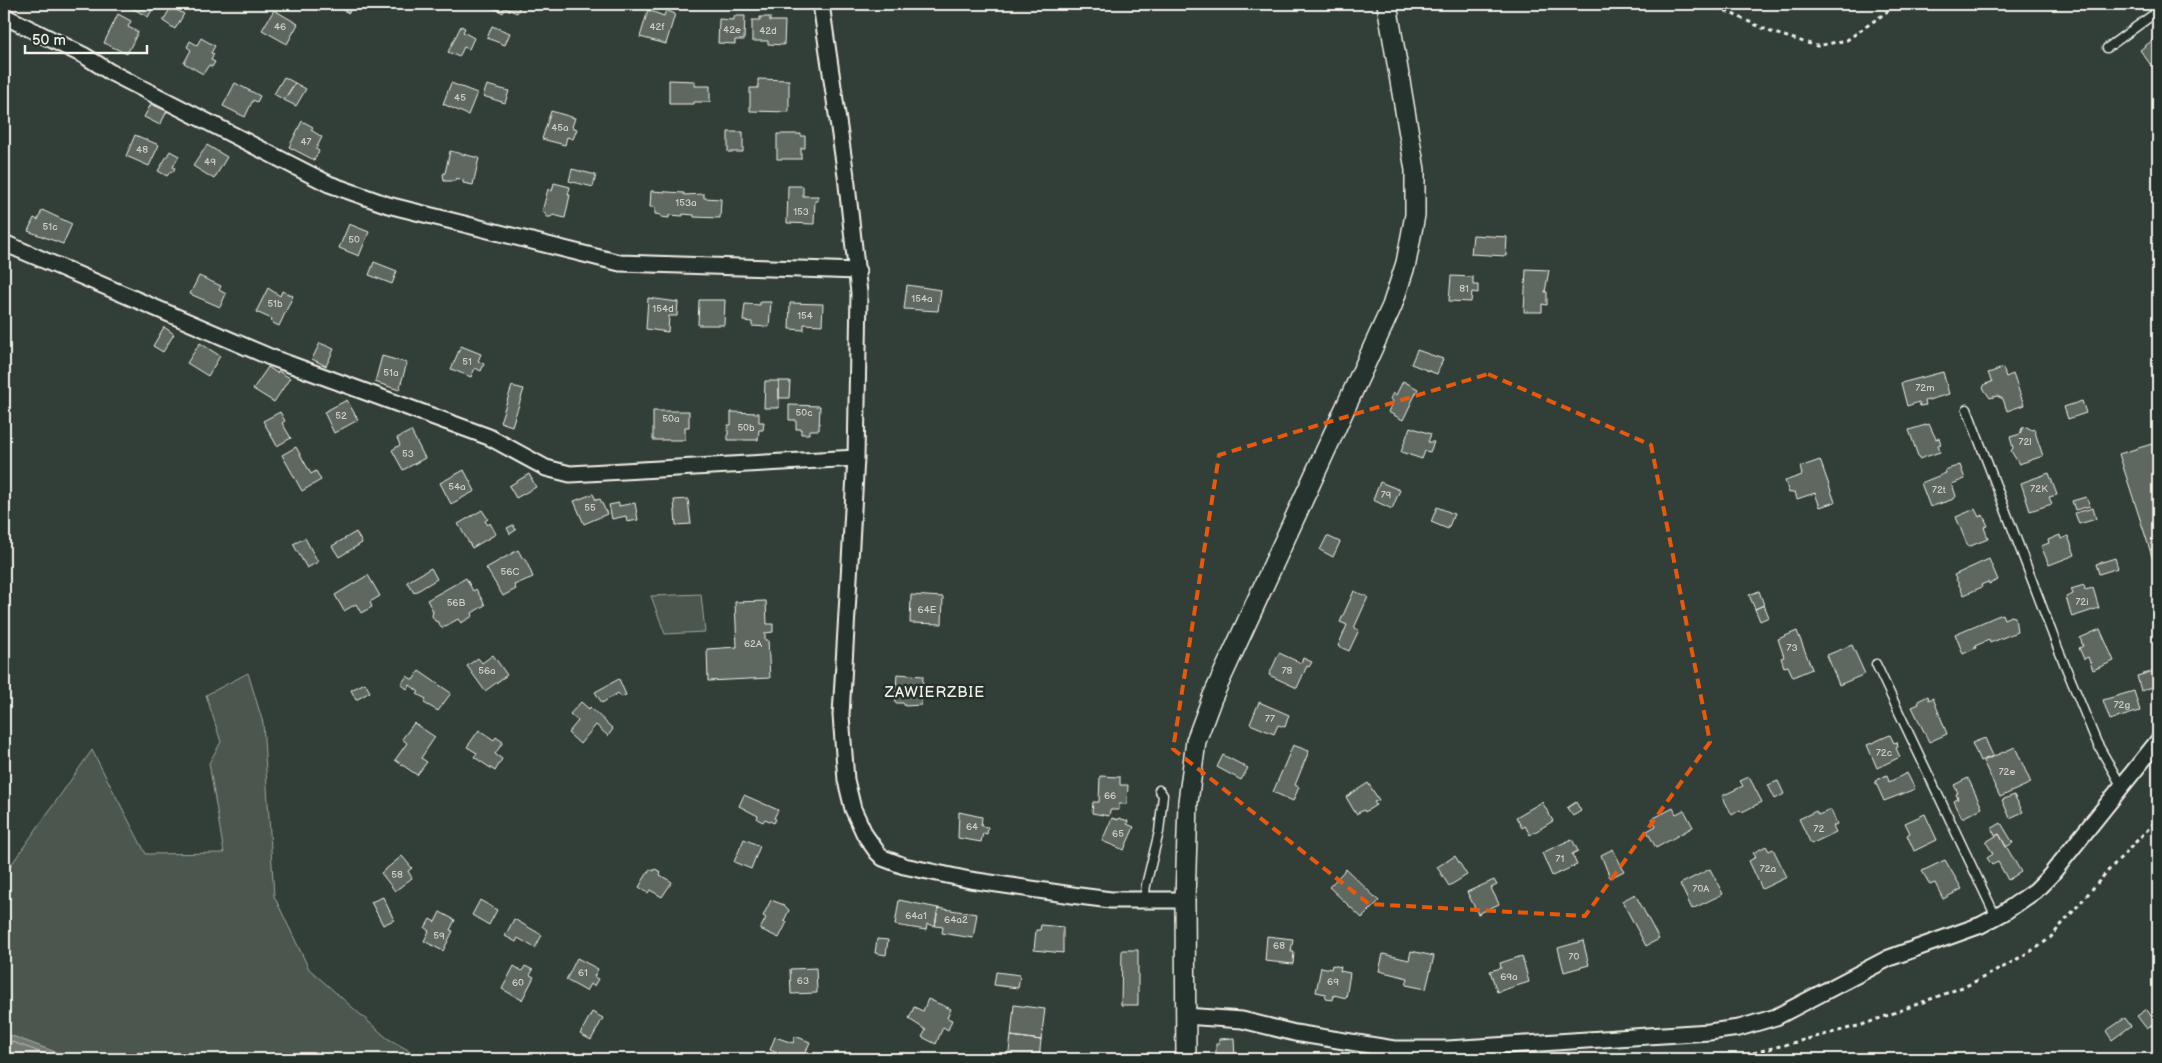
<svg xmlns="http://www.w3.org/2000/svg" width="2162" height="1063" viewBox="0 0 2162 1063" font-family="'Balsamiq Sans',sans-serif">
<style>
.green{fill:#4c564f;stroke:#a0a49c}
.water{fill:#727972;stroke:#a6a9a1}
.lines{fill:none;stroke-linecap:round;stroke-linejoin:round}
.shore{stroke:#c0c1b9;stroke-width:1}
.building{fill:#5f6861;stroke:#f4f1e8}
.service-casing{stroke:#f4f1e8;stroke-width:11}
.minor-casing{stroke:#f4f1e8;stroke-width:19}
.tertiary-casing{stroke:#f4f1e8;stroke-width:22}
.path{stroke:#f4f1e8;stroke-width:3;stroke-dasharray:4 4;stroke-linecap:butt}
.service{stroke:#26332d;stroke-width:8}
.minor{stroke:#26332d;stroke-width:15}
.tertiary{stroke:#26332d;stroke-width:19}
.marked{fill:none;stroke:#e8590c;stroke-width:4;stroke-dasharray:10 6;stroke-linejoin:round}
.labels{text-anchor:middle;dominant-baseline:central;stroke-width:5;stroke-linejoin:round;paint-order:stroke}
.number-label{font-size:10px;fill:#cfcfc6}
.quarter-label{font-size:15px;letter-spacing:1px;fill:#f4f1e8;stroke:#26332d}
</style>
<rect width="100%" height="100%" fill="#323e38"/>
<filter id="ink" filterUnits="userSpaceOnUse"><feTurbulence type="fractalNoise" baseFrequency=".02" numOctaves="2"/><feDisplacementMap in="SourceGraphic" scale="10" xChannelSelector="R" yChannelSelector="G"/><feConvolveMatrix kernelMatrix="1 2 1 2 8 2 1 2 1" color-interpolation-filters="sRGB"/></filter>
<g filter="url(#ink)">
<path class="green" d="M701,594L705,632L665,634L651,596Z
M248,673L263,723L274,896L309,969L387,1038L424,1059H74L4,1033V875L92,750L146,854L224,853L209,763L221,742L206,695Z"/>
<path class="water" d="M4,1033L74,1059H4Z"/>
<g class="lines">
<path class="shore" d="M4,1039L59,1059"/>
</g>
<path class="building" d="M132,4H153L155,5L148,17L130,7Z
M337,4H362L359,10L351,7L349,13L336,7Z
M491,4H521L517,13L505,8L503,13L490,6Z
M171,7L184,14L175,29L163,21Z
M274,10L298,24L287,44L262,30Z
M648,10L664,16L666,10L675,14L666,44L640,37Z
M118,14L131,21L128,27L138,32L127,54L104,43Z
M734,16H745L744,40H735V44L718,43L719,19L734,20Z
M760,17H770V21H785L784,45L768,44V41H752V20H760Z
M461,26L465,28L463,32L474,38L469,49L464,47L459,57L448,52Z
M492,26L510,33L505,45L487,38Z
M201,38L215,46L211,53L214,54L211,60L215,62L212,67L209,65L203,74L184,63L191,50L187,47L190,41L197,45Z
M2154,39L2158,45V75L2140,50Z
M284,77L295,83L284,100L274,94Z
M758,79L789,80V112L750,111V88H758Z
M669,80L695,81V86H710V102H694V104H669Z
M235,83L260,96L257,102L253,100L245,117L223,106Z
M295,83L306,89L296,106L284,100Z
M451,83L477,93L468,115L443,104Z
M487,85L509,91L505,103L483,96Z
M151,104L167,111L160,125L144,117Z
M551,111L575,118L572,127L577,129L573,139L567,137L565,145L542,139Z
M302,121L313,127L311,130L322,137L316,149L319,151L314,160L289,147Z
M728,132H743V152H728Z
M777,134H801V136H805V148H801V159H777Z
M135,135L159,145L149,166L126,156Z
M207,145L227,157L214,179L193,166Z
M170,151L179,156L173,167L175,168L173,172L171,171L167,176L158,171Z
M450,151L479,158L473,185L463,183V180L456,178L455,181H444L443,174L445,173Z
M572,169L596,175L593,187L569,181Z
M554,183L570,187L568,195H570L565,218L553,215L551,217H546V213L542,212L548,189L552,191Z
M788,186H803V196H818V201H815L814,224L787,223Z
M651,191L684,193V195L704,194V198L721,199L720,218L694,217V215L683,214V216L669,215V218L661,217V215L655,214V207H650Z
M42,210L72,224L63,244L28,231L34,218L38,220Z
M349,224L369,232L359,256L339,248Z
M1473,235L1507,237L1506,256L1471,254Z
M374,262L397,271L392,284L369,275Z
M1526,269L1549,270L1545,292H1547V305L1542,304V312H1524Z
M199,276L221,286L219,290L226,294L220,307L190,294Z
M1451,276L1473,277V285H1478V293L1472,292L1471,302L1449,301Z
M907,285L941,290L938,311L904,309Z
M268,288L280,296L282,291L293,296L279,326L271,322L272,319L256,312Z
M648,298L678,302L677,316H669L668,332L646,329Z
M699,300H725L724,325H698Z
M760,302H771L769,327L752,326V322L743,321L745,304L760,305Z
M790,303L823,304L822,325L804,324V330L789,329Z
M164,327L174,334L163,352L153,346Z
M200,343L220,356L208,376L187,363Z
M320,343L334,349L326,366L312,359Z
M461,346L481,354L478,361L484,364L481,371L475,368L471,377L451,369Z
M1417,350L1443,359L1437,374L1411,364Z
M382,356L407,363L399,390L375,382Z
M268,367L277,373L278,371L290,378L274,402L253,389Z
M2003,368L2006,377L2013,374L2024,405L2007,411L2003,399L1997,396L1990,398L1983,388L1985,384L1992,382L1988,373Z
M1943,372L1949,394L1925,401L1926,405L1920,406L1919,402L1907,406L1901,383Z
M765,381H779V408H764Z
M779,381H790L789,398H779Z
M1403,381L1418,389L1403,420L1388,412L1393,401L1390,399L1393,393L1396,395Z
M512,386L524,389L512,426L500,422Z
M347,400L358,420L334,433L324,412Z
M2082,401L2086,413L2068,419L2064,407Z
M789,405L820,406L819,430H809V434H801V429H796V420H789Z
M653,411H689V427H685V440H653Z
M280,412L285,421L282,423L291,438L277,446L263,421Z
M731,412L759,413V422H764L763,430H759L758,440H728V425H731Z
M1929,424L1936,439L1939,438L1941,444L1938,445L1940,452L1919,459L1909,430Z
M1410,427L1431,434L1428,442H1434L1430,452L1425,451L1422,459L1401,452Z
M2027,427L2032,430L2034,429L2043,456L2019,464L2011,451L2013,448L2010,437L2020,434L2022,428Z
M411,431L425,458L403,470L392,450L400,445L397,438Z
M2155,443L2158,455V547L2150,550L2119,454Z
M296,447L311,474L316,471L321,480L302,491L282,455Z
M1820,460L1835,502L1820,507L1815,493L1797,499L1795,492L1789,493L1785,481L1802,475L1800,467Z
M1960,465L1965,479L1952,484L1956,496L1954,499L1930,507L1921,483L1946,473L1945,470Z
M464,470L475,491L451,504L440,483Z
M2049,473L2057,495L2049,497L2052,504L2030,511L2021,483Z
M529,474L536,487L516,498L509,486Z
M1380,482L1400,490L1392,509L1373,500Z
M593,494L596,500L600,499L607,514L584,524L574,501Z
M2086,497L2090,506L2075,510L2072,501Z
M688,499L691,524L676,525L674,500Z
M619,503V506L635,503L638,520L627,522L626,516L612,519L609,505Z
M1437,507L1454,514L1448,529L1431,522Z
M2093,508L2096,519L2079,524L2075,513Z
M1975,509L1979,517L1983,515L1988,526L1984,527L1988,539L1968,547L1956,517Z
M482,510L488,519L485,521L488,525L490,523L496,534L472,548L458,524Z
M513,525L516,530L510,534L507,528Z
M356,532L362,543L339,557L332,546Z
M2060,535L2061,539L2068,536L2075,555L2049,565L2041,546L2049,543L2048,540Z
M1327,536L1340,542L1333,557L1320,550Z
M305,538L318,562L307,568L293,544Z
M2158,547V578L2150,550Z
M518,550L523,559L525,558L533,577L514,585L516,589L503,596L486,568Z
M2115,558L2118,568L2099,574L2096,564Z
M1989,559L1998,580L1989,584L1988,582L1981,585L1982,587L1964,595L1954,575Z
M431,568L437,579L414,593L407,582Z
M368,575L380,596L370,602L372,607L361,613L356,604L344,611L335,595Z
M466,578L473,591L476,589L485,605L472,613L473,616L461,623L458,619L442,628L438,622L435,621L432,616L433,611L427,600Z
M2084,585L2085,590L2093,588L2099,608L2072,617L2066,597L2073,594L2071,589Z
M1354,591L1368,597L1354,628L1359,630L1349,651L1338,646L1347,625L1340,622Z
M1759,591L1764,605L1755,609L1749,595Z
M911,595L943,597L942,624L910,623Z
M766,601L767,624H773V632L765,633V640H768L770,678L708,681L707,649L737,647L735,602Z
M1764,605L1769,617L1760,621L1755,609Z
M2002,614L2004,619L2011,616L2015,617L2017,632L1990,643L1989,640L1975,646L1976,648L1963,654L1955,634Z
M2100,629L2114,661L2093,670L2088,657L2084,659L2079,648L2083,646L2080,638Z
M1797,631L1812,669L1793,677L1788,666L1784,667L1781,658L1784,657L1778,639Z
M1852,645L1865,674L1839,685L1827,655Z
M1279,653L1301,663L1303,658L1312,662L1309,667L1307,666L1297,688L1269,675Z
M493,655L507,675L485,691L467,666L478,658L482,663Z
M419,671L451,693L438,711L424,703L426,699L417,694L419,692L410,685L407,689L401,684L407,676L413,680Z
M2154,671L2158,685L2141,691L2137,676Z
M897,674L923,676L921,705L905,706L903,703H895Z
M619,679L626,695L621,697L618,693L602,703L595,692Z
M365,683L370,692L356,700L351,690Z
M2134,691L2140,711L2110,720L2103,700Z
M1928,696L1929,700L1933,698L1947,734L1929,742L1912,707L1919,704L1918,701Z
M581,702L589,709L590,707L613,729L608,736L596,725L580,744L568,733L578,721L570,714Z
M1259,702L1289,715L1285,727L1278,725L1274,734L1250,724Z
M414,723L435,737L421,758L427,762L417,775L395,760L407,743L402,739Z
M479,730L494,740L496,737L503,742L495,754L502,759L495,771L474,757L477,753L467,747Z
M1890,735L1894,743L1897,742L1898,747L1896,748L1900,757L1877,768L1867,745Z
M1985,738L1993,756L1980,761L1972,743Z
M1293,745L1309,751L1295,785L1299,787L1293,801L1273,792Z
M2015,747L2031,783L2000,797L1983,761Z
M1223,755L1248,768L1241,780L1217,767Z
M1907,773L1915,789L1884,801L1875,781L1887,775L1889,782Z
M1100,776L1120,777V785H1128L1127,804H1119V810H1110L1109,816L1092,813L1093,802H1099Z
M1749,777L1762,802L1742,812L1740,810L1732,815L1722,796L1743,786L1740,781Z
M1968,778L1982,808L1962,818L1954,801L1958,799L1956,794L1958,793L1954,785Z
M1778,781L1784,794L1775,799L1768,785Z
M1368,783L1379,800L1374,802L1376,805L1365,812L1364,810L1356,814L1346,797Z
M744,795L778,810L774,818L776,819L774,823L765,819L763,822L757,819L758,816L739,806Z
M2014,795L2023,812L2010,818L2002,800Z
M1542,802L1553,821L1530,835L1525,826L1522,828L1516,817Z
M1576,802L1581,811L1573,816L1567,808Z
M1673,808L1676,814L1684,810L1693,827L1656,848L1647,831L1656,826L1652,819Z
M1831,810L1837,824L1833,826L1836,832L1811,844L1799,819L1816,811L1818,815Z
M959,812L982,817L981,826L988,827L987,834L983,833L981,842L958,838Z
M1925,814L1937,840L1914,851L1907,835L1910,833L1905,823Z
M1112,818L1118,820L1119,818L1128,821L1127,824L1134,827L1124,850L1102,841Z
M2001,823L2013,843L2006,847L1999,834L1996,836L1991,829Z
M1999,834L2021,872L2008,880L1998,862L1992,865L1987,858L1993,854L1986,842Z
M744,839L760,846L751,869L734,862Z
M1572,839L1578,851L1572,854L1577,865L1552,876L1542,853Z
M1766,846L1769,851L1773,849L1787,877L1762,889L1749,861L1756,857L1753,853Z
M1613,849L1624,871L1610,878L1601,855Z
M402,856L412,868L408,871L412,878L395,891L381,873Z
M1455,856L1467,875L1449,886L1437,867Z
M1945,860L1962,889L1943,899L1935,883L1930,885L1922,871Z
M650,869L654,871L655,869L661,872L660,875L672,882L662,897L650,890L648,893L639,887Z
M1346,869L1379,901L1362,918L1329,887Z
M1710,869L1723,894L1692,909L1680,884Z
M1494,880L1497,885L1491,888L1499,904L1478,914L1467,892Z
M1635,894L1659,939L1646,946L1622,901Z
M383,897L394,920L383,925L371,902Z
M480,900L497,910L489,925L472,915Z
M771,900L784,905L789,910L784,921L787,922L779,938L760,929L766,918L763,916Z
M899,900L938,908L935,926L927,924L926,930L895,925Z
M938,908L977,914L973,938L942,933L943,927L935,926Z
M440,912L455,920L450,930L453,931L443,951L424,941L429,931L425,928L430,919L435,922Z
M514,919L542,935L535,948L518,938L516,942L505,936Z
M1041,925L1063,927V953L1034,950L1036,930H1040Z
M1267,936L1293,939L1291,952H1294L1293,964L1265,961Z
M877,939L888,940L886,955L875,953Z
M1583,941L1589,965L1564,972L1558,948Z
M1122,950H1138V1005H1121Z
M1411,951L1434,956L1426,989L1406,985L1408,978L1379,971L1383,954L1409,960Z
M1522,956L1529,982L1497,992L1490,971L1501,968L1500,963Z
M577,958L598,969L594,977L598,979L594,986L590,984L586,991L566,980Z
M1332,965L1341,967L1340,971L1350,973L1346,998L1334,995L1333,1000L1325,999L1326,994L1316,992L1321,967L1331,969Z
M514,966L522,971L525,966L533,970L530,975L534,977L522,1000L502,989Z
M816,968L817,993L791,994L790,969Z
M996,972L1020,975L1018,988L994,985Z
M928,999L951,1009L947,1018L952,1020L948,1030L943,1027L936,1044L922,1037L926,1030L909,1019L914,1007L923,1011Z
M1014,1005L1045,1009L1041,1040L1011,1036Z
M2147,1009L2156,1022L2147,1029L2137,1016Z
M592,1012L603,1018L591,1040L580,1034Z
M2125,1018L2131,1026L2112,1040L2106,1031Z
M795,1036L810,1042L803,1059H793L770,1050L775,1037L793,1043Z
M1011,1036L1041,1040L1039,1059H1008Z
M1234,1038L1235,1059H1216V1044H1219V1039Z"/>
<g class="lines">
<g class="service-casing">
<path id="service" d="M2107,48L2158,11
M1967,409L2057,646L2097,743L2122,787
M1876,664L1996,917
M1144,901L1146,885L1159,832L1163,795L1159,790"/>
</g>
<g class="minor-casing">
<path id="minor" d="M821,4L846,176L859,293L856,458L841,715L846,780L853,809L865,835L877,852L883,858L904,866L970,880L1079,896L1111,900H1185
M4,16L85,56L110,72L329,184L388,205L620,263L858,271
M4,243L270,357L489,437L546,468L570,474L856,458
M1185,1016L1242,1020L1295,1033L1394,1049H1448L1709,1032L1739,1028L1776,1017L1889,958L1981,925L2003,913L2035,891L2050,876L2158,741"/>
</g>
<g class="tertiary-casing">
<path id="tertiary" d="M1186,1059L1185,900L1188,802L1196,741L1212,698L1392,306L1406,263L1415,215V170L1387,4"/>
</g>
<path class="path" d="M1711,4L1771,32L1817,46L1847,40L1898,4
M1730,1059L1862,1025L1968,985L2000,969L2038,947L2050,938L2106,873L2152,825L2158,821"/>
<use href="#service" class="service"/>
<use href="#minor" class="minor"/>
<use href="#tertiary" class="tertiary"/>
</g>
</g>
<path class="marked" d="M1488,374L1651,445L1710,742L1585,916L1369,904L1173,749L1219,455Z"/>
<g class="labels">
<g class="number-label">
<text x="280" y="27">46</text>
<text x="657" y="27">42f</text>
<text x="732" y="30">42e</text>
<text x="768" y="31">42d</text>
<text x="460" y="98">45</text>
<text x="560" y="128">45a</text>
<text x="306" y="142">47</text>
<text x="142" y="150">48</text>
<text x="210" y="162">49</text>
<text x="686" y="203">153a</text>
<text x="801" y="212">153</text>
<text x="50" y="227">51c</text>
<text x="354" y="240">50</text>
<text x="1464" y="289">81</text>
<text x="922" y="299">154a</text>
<text x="275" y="304">51b</text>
<text x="663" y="309">154d</text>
<text x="805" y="316">154</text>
<text x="467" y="362">51</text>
<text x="391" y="373">51a</text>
<text x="1925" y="388">72m</text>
<text x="804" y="413">50c</text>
<text x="341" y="416">52</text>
<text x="671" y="419">50a</text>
<text x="746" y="428">50b</text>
<text x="2025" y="442">72l</text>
<text x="408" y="454">53</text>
<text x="457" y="487">54a</text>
<text x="2039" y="489">72K</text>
<text x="1939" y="490">72t</text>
<text x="1386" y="495">79</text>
<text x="590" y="508">55</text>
<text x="510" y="572">56C</text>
<text x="2082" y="602">72i</text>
<text x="456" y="603">56B</text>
<text x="927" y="610">64E</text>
<text x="753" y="644">62A</text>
<text x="1792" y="648">73</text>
<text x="487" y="671">56a</text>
<text x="1287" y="671">78</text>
<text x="2122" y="705">72g</text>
<text x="1270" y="719">77</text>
<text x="1884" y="753">72c</text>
<text x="2007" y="772">72e</text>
<text x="1110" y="796">66</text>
<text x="972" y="827">64</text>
<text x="1819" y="829">72</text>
<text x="1118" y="834">65</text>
<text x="1560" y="859">71</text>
<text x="1768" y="869">72a</text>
<text x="397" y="875">58</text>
<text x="1701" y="889">70A</text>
<text x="916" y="916">64a1</text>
<text x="956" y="920">64a2</text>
<text x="439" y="936">59</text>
<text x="1279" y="946">68</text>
<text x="1574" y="957">70</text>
<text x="583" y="973">61</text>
<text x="1509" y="977">69a</text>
<text x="803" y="981">63</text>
<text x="1333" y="982">69</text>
<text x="518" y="983">60</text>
</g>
<g class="quarter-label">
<text x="935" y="692">ZAWIERZBIE</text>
</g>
</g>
<rect width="2162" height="1063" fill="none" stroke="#26332d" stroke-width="20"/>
<rect x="10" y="10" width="2142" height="1043" fill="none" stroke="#f4f1e8" stroke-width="2" filter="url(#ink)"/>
<path d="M25 45v8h122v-8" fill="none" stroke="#f4f1e8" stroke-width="2.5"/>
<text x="32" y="45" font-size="15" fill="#f4f1e8" stroke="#26332d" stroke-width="4" paint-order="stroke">50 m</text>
</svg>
